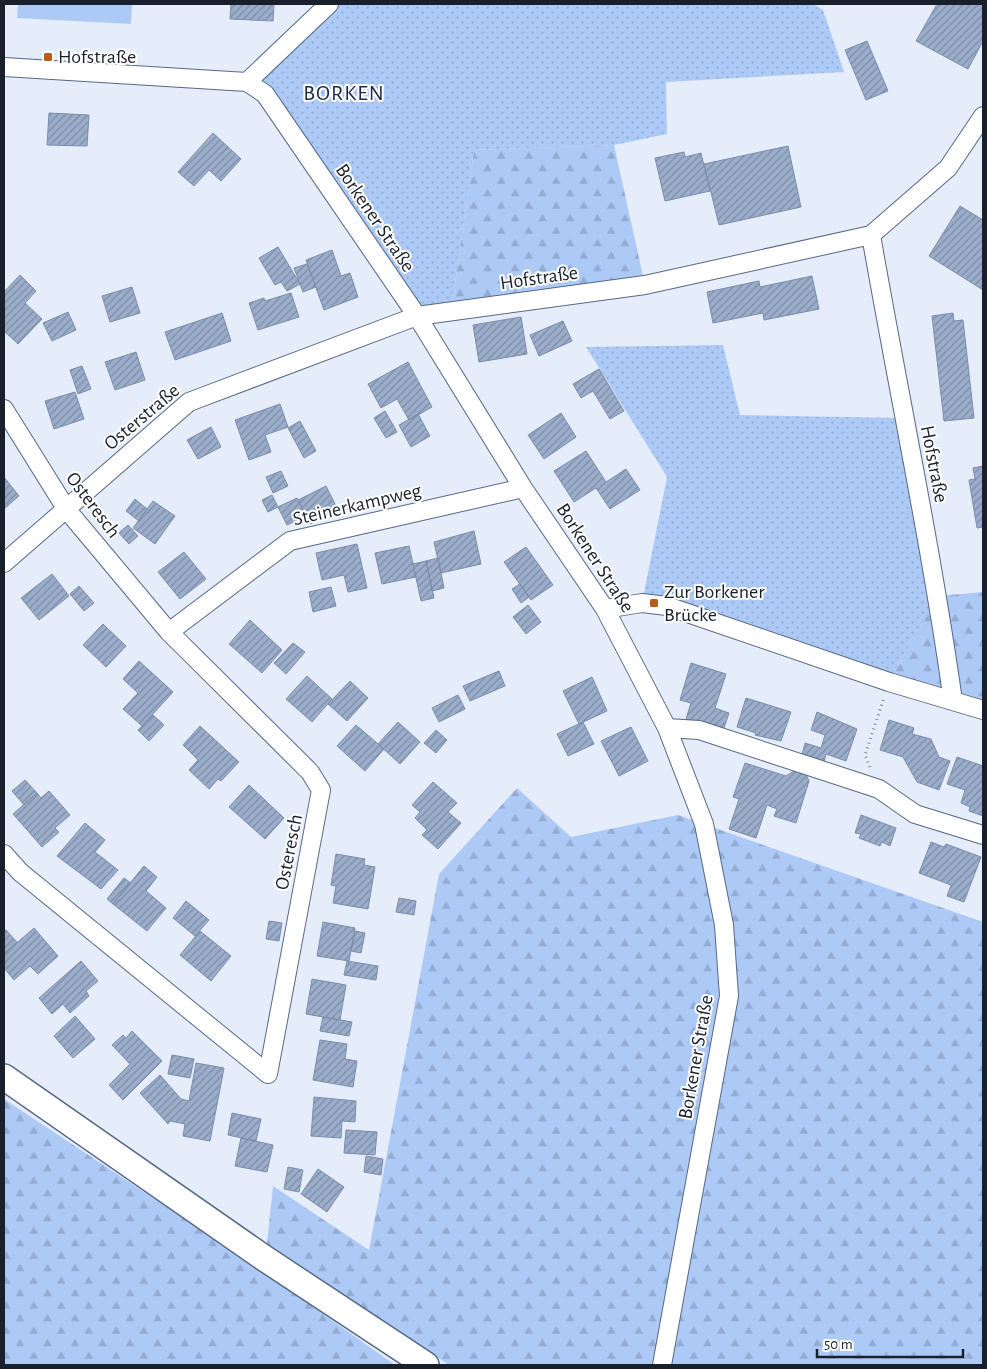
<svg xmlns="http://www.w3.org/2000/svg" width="987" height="1369" viewBox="0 0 987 1369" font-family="'Alegreya Sans',sans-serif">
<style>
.grass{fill:url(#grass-dots)}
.forest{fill:url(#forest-firs)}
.pitch{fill:#adc9f6}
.building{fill:url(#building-hatch);stroke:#7b8da9}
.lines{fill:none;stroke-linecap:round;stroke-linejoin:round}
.street-casing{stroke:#576884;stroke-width:20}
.secondary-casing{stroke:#576884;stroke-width:28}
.path{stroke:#7d8591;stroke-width:3;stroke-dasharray:1 4;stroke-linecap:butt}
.street{stroke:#fff;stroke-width:18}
.secondary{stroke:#fff;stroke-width:25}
.poi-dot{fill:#bb5b17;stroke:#fff;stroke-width:2}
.labels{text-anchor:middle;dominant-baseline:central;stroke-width:4;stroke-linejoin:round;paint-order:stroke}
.poi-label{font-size:20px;fill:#19202b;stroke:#fff;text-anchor:start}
.street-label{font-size:20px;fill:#19202b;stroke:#fff}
.quarter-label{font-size:22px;letter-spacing:1px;fill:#1b2941;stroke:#fff}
</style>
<defs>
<pattern id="grass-dots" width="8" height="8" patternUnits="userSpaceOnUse" patternTransform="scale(1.25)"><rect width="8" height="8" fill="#adc9f6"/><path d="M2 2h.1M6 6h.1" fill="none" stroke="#94acd3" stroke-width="1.8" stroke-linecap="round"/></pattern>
<pattern id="forest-firs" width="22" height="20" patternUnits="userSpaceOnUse" patternTransform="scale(1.25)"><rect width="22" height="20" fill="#adc9f6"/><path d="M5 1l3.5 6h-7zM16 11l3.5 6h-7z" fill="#94acd3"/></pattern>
<pattern id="building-hatch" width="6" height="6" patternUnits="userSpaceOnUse" patternTransform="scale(1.25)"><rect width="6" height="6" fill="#9aadcb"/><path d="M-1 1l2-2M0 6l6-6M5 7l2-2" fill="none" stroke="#7d8ca5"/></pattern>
</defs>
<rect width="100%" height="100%" fill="#e5edfa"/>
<path class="grass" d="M329,4H813L823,10L844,72L666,82L667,134L614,145L474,150L451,312L417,316L247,82Z
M723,345L740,415L903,418L938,596L889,682L642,603L667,477L586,347Z"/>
<path class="forest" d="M614,145L645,285L451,312L474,150Z
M983,592V710L889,682L938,596Z
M517,788L571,837L678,815L983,922V1365H449L267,1243L273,1186L369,1250L439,874Z
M4,1099L260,1269L395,1365H4Z"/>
<path class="pitch" d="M18,4H132L131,24L17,18Z"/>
<path class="building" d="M231,4H274L273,21L230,19Z
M937,4H983V41L968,69L916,41Z
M867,41L888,91L866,100L845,50Z
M49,113L89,115L87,146L47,145Z
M213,133L241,159L221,181L209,170L194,186L178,172Z
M788,146L801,207L719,225L704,164Z
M684,152L685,157L701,153L710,191L665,201L655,158Z
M960,206L983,220V290L929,256Z
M278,247L300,284L287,291L281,282L275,285L259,258Z
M332,250L341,276L350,273L358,297L324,310L306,260Z
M307,264L316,287L303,292L294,268Z
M20,275L36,291L25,303L42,319L18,344L4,331V292Z
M812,276L819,309L764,320L763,313L713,323L707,292L759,281L760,287Z
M132,287L140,313L110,322L102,296Z
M291,293L299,317L258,330L249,303L264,298L265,301Z
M68,312L76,330L52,341L43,323Z
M222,313L231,341L175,360L165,332Z
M953,313L954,321L963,320L974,418L944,421L932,316Z
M521,317L527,354L479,362L473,325Z
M563,321L572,341L539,356L530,335Z
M136,352L145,380L115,390L105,362Z
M408,362L432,407L409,420L397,399L381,408L368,384Z
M82,366L91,389L78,394L70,370Z
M599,369L624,411L610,419L593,391L581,398L573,384Z
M75,392L84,419L54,429L45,401Z
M280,404L288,427L265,435L271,452L249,460L235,420Z
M385,411L397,432L386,438L374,418Z
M561,413L576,437L544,459L528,435Z
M418,414L430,436L411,447L399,425Z
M300,421L316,451L304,458L288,428Z
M211,427L221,447L198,459L187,440Z
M586,451L606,482L626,469L640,490L610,509L596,488L574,502L554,471Z
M983,466V527L977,528L969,480L975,479L973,468Z
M281,471L288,486L273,493L266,477Z
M4,477L19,496L4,509Z
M326,486L338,510L310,524L298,500Z
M272,495L278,507L268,512L262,500Z
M297,498L306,516L287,525L278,507Z
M135,499L147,509L139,521L126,511Z
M153,501L175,516L155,544L133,528Z
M128,525L138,536L129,544L119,533Z
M474,531L481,564L441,573L434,542Z
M357,544L367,588L348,592L344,575L322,580L316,553Z
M409,546L416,577L382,584L375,553Z
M526,547L553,585L531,600L504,562Z
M184,552L206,579L180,599L158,572Z
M438,558L444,588L432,591L426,561Z
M426,561L434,598L421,601L413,564Z
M52,574L69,596L39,620L21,598Z
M520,584L529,597L521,603L512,589Z
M79,586L94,603L84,611L70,594Z
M331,587L336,606L313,612L309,592Z
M528,605L541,622L526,634L513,617Z
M250,620L282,650L262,673L229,644Z
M103,624L126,646L106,667L83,645Z
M293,643L305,652L286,674L274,663Z
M139,661L173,692L142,726L123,709L138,693L123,679Z
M691,663L726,674L715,708L729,713L723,731L686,719L691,703L680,700Z
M499,671L505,686L470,701L463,686Z
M307,676L332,699L312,722L286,699Z
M592,677L607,711L579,724L563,691Z
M350,681L368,698L347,721L328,704Z
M458,695L465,709L439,722L432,708Z
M746,698L791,712L781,741L755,735L756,733L737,727Z
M817,712L857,729L846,761L826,754L824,762L802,755L805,743L821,748L825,735L811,730Z
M153,715L164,725L149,741L138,730Z
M889,720L914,728L912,734L931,739L939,757L950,761L939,790L917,782L903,757L880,750Z
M398,722L420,742L400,764L378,744Z
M583,722L594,744L568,756L557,734Z
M356,725L384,749L365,771L337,746Z
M200,726L239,762L221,781L218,779L209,789L189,770L198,760L183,745Z
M631,727L648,761L619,776L601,741Z
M436,730L447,740L436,753L424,743Z
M957,757L983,766V816L969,811L970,807L961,803L965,790L947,784Z
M745,763L786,776L794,771L806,774L809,781L796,823L774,816L777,809L767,805L756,838L729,829L739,799L733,797Z
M25,780L37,793L24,805L12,791Z
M433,782L457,803L448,812L461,823L438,849L422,835L427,830L415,818L420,812L412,805Z
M249,785L284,818L265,839L229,807Z
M49,791L70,815L55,828L59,832L42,847L13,814L37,793L41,798Z
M861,815L896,828L890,846L882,842L880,846L859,838L861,834L855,833Z
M85,823L105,840L95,852L118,870L101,889L57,856Z
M931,842L944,847L946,844L981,857L964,902L947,896L951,885L919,873Z
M336,854L365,859L364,865L375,867L368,909L333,903L336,886L331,885Z
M144,866L157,877L146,891L166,908L147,931L113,904Z
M124,878L131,883L113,904L107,899Z
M399,898L416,901L414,915L396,912Z
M186,901L209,920L195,936L173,918Z
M269,921L282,923L279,941L266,939Z
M323,922L355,928L349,961L317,956Z
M34,928L58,956L38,974L30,966L14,980L4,968V954Z
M6,930L17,942L4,954V931Z
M200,931L231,956L211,981L180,955Z
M355,931L365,933L361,953L351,951Z
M81,961L98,981L86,991L89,996L70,1013L63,1004L52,1014L39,998Z
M347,961L378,966L376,980L344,975Z
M312,979L346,985L340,1020L306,1014Z
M75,1016L95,1039L73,1058L54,1036Z
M323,1017L352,1022L349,1036L320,1031Z
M132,1031L162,1061L123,1100L109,1085L130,1064L112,1045L123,1035L126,1038Z
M320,1040L347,1044L345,1059L357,1061L353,1087L313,1080Z
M172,1055L194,1059L190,1078L168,1074Z
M196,1063L224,1068L210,1141L183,1136L185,1124L170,1121L168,1124L140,1093L160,1075L181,1099L189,1101Z
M314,1097L356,1101L355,1122L342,1121L341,1138L311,1136Z
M232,1113L261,1119L256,1141L228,1135Z
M346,1130L377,1132L375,1155L344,1153Z
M241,1138L273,1145L267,1172L235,1166Z
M366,1156L383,1159L381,1175L364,1172Z
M288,1167L303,1170L299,1192L284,1189Z
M318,1169L344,1187L327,1212L301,1194Z"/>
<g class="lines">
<g class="street-casing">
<path id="street" d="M4,67L247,82L265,94L417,316L523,488L605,609L667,728L704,824L724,925L729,996L662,1365
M247,82L329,4
M871,235C898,390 931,545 953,701
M4,409L67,510L169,632L310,772L321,790L268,1074L20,872L4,854
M4,563L189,402L417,316L645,285L871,235L948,168L983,116
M605,609L642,603L667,606L889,682L983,710
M169,632L290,541L523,488
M667,728L699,730L879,789L915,814L983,835"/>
</g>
<g class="secondary-casing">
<path id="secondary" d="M4,1077L264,1258L426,1365"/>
</g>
<path class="path" d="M870,767L865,755L884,698"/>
<use href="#street" class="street"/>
<use href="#secondary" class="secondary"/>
</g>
<g class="poi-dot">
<rect x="43" y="52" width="10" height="10" rx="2.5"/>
<rect x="649" y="598" width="10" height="10" rx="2.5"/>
</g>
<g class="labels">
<g class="poi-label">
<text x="58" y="57">Hofstraße</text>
<text x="664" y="592">Zur Borkener<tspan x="664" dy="23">Brücke</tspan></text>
</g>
<g class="street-label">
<text transform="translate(375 218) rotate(56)">Borkener Straße</text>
<text transform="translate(539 278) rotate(-8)">Hofstraße</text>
<text transform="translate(142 417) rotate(-40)">Osterstraße</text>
<text transform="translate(934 464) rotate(79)">Hofstraße</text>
<text transform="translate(93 505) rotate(53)">Osteresch</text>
<text transform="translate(357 505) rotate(-13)">Steinerkampweg</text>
<text transform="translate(595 558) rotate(57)">Borkener Straße</text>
<text transform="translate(289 852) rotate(-79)">Osteresch</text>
<text transform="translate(696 1057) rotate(-80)">Borkener Straße</text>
</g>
<g class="quarter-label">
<text x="344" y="93">BORKEN</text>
</g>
</g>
<rect width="987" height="1369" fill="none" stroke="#19202b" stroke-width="10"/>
<path d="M817 1349v8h146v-8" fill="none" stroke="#19202b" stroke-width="2.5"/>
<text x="824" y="1349" font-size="15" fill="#19202b" stroke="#ffffff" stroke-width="4" paint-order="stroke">50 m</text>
</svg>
